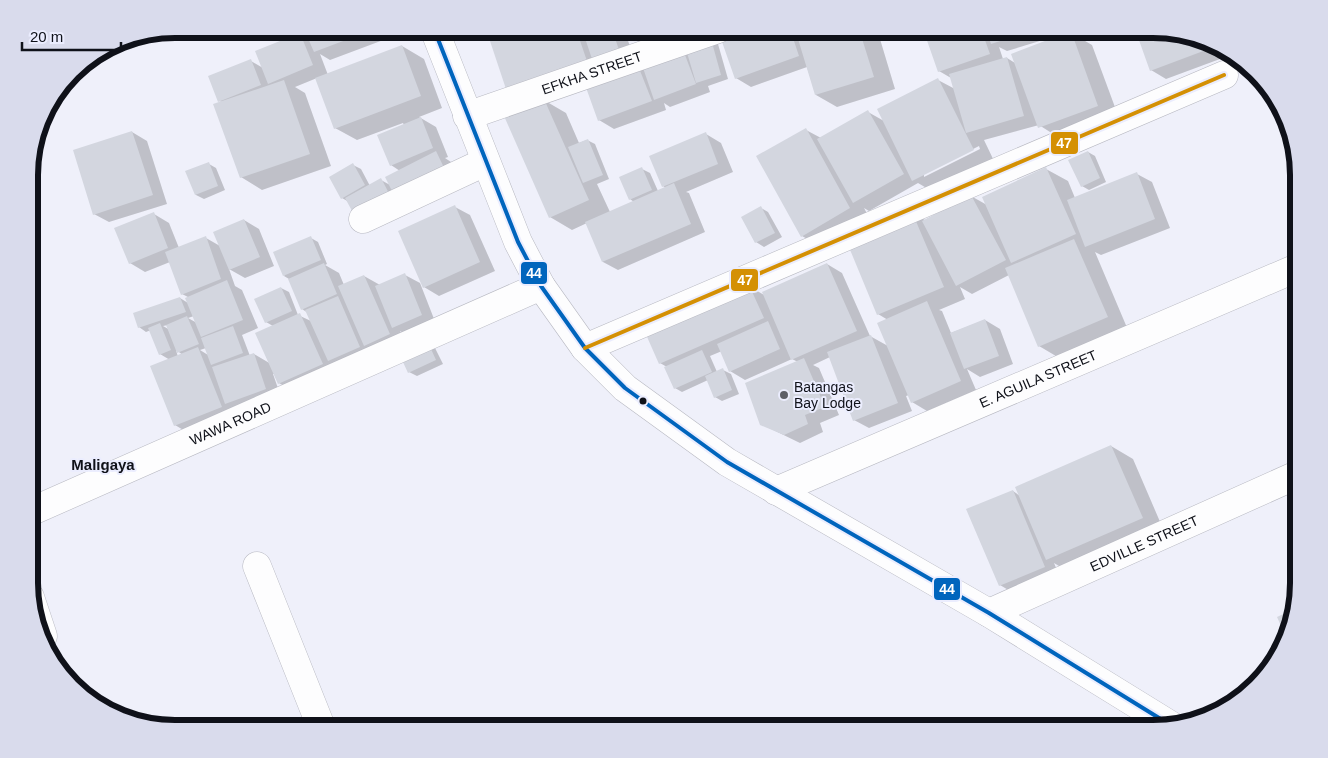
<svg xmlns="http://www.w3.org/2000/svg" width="1328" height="758" viewBox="0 0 1328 758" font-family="Helvetica,sans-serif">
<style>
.shadow{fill:#0003;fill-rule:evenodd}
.building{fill:#d3d6df}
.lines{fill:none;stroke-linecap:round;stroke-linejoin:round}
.minor-casing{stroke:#b7b8c1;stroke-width:29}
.tertiary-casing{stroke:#b7b8c1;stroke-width:29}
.minor{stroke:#fdfdfe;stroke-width:28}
.tertiary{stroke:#fdfdfe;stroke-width:28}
.bus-1-casing{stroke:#ebedfe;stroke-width:8}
.bus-2-casing{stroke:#ebedfe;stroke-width:8}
.bus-1{stroke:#0065bd;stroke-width:4}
.bus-2{stroke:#d49004;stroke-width:4}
.poi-dot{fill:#5d5f68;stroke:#ebedfe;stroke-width:2}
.bus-dot{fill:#0f1119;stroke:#ebedfe;stroke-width:2}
.labels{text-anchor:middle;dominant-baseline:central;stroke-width:4;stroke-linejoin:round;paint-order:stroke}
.street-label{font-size:14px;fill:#0f1119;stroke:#ebedfe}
.poi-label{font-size:14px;fill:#0f1119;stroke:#ebedfe;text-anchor:start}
.neighbourhood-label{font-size:15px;font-weight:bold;fill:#0f1119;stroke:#ebedfe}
.rim{fill:none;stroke:#0f1119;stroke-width:6}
.line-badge{stroke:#ebedfe;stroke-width:2}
.badge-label{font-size:14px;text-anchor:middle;font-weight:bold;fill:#fff}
</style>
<rect width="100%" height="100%" fill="#eff0fa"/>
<path class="shadow" d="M306,29H392L394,36L330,60L320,54L328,75L402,46L424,59L442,108L419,117L436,127L448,157L445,158L451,162L462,184L349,202L342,198L353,165L361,169L370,186L381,180L390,185L400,171L391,165L404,125L403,123L357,140L335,128L317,78L295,87L305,93L331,166L262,190L241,177L222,102L219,101L251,61L263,68L300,34L310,40Z
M487,29H624L635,61L711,40L718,44L728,79L708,86L710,92L670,107L664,103L666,110L614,129L599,120L586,84L542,99L566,113L579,143L587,140L595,144L609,179L597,184L610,212L634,202L630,199L621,178L642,169L650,173L658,191L666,188L663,186L706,134L721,143L733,172L686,192L689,193L705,232L618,270L603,262L587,223L572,230L550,217L506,117L508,91Z
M753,29H877L895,89L837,107L816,95L807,67L751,87L736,78L722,40Z
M924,29H1089L1073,34L1092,45L1119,118L1061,139L1039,125L984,140L995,163L935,193L918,183L869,211L864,208L871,221L823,248L802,236L806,130L821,138L868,112L884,121L938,80L955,89L951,78L939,71ZM1057,31L1064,35L1059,37ZM1056,36V38L1015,63L1007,58L1003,59L999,47L1007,51ZM979,146L980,149L924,177V174Z
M1136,29H1154L1215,45L1220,59L1166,79L1151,70Z
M132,132L147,141L167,204L109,222L94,214Z
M1088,152L1095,156L1106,182L1089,190L1082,186Z
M209,164L216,168L225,190L204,199L196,195L187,172Z
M1046,169L1068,181L1075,198L1137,174L1152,182L1170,228L1101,255L1095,252L1128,330L1061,359L1039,346L1009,275L972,294L960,287L965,299L939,310L942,311L951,333L985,320L1000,329L1013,364L980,377L967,369L976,390L927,411L912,402L909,395L906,396L912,411L869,428L854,420L830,357L813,365L819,368L839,415L820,423L823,432L800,443L761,424L798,362L792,359L745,380L730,371L722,351L710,356L717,372L723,370L731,374L739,394L722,401L715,397L708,380L682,392L675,388L667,367L660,363L749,286L764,295L827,264L842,273L870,336L888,346V320L878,314L912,213L925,220L971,196L987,205Z
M455,207L470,215L495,271L439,296L424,287Z
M761,208L768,212L782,237L764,247L756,242Z
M154,214L169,223L179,248L206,238L220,246L244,220L259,229L274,266L245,278L229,269L235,286L242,290L258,328L242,335L250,356L254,354L271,364L273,326L266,322L281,288L289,292L298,315L311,321L308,313L302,309L289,279L284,276L311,238L318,242L327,264L325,265L339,273L344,285L364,276L380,285L405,275L420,283L436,324L408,336L400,331L405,343L344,369L333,363L337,373L294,392L279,383L275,374H273L281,397L241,411L233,407L236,415L190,434L175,425L170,360L160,354L151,330L146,332L139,327L180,298L188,303V297L182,294L170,262L145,272L130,263ZM194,316L197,323L188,318ZM168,325L170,330L163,326ZM206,348L208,355L200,350ZM176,350L183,355L178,357Z
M433,344L443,364L417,376L409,372Z
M1111,446L1133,459L1164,531L1069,572L1054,563L1059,575L1015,594L1000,585L1013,491L1020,496Z"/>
<path class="building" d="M304,29H375L314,52Z
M486,29H576L588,64L507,92Z
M582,29H612L620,53L593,62Z
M750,29H790L799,56L735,79L721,39Z
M795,29H859L874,77L815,95Z
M923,29H981L990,54L938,72Z
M986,29H1037L991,44Z
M1135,29H1154L1203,42L1206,50L1150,71Z
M1071,31L1098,106L1038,128L1011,54Z
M300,33L313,65L268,84L255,51Z
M711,39L721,75L696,83L685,46Z
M402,45L421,96L334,129L315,78Z
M682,47L696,84L654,100L641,62Z
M1007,57L1024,116L966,133L949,74Z
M251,59L261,85L218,102L208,76Z
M637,63L652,101L598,121L584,82Z
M938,78L974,150L912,181L877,109Z
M284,80L310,154L240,178L213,104Z
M544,99L589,200L549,218L504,116Z
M868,110L904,174L853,203L817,139Z
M421,117L433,148L390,166L377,135Z
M806,128L850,208L801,237L756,156Z
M132,131L153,195L93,215L73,150Z
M706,132L718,164L662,187L649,156Z
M588,139L603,175L583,183L568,147Z
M436,151L448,176L397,201L385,177Z
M1088,151L1100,178L1081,187L1068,160Z
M209,162L218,186L195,195L185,171Z
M353,163L365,185L341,199L329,177Z
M642,167L652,190L629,200L619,177Z
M1046,167L1076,234L1011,263L982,197Z
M1137,172L1155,219L1085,247L1067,200Z
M381,178L393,201L357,220L345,198Z
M674,183L691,224L602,262L585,222Z
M971,195L1006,260L956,286L922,221Z
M455,205L480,262L423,288L398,231Z
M761,206L775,233L755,243L741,217Z
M154,212L168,248L129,264L114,228Z
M912,212L944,287L877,315L846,240Z
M244,219L260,257L229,270L213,232Z
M206,236L221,279L181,295L165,252Z
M311,236L321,260L283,276L273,252Z
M1074,239L1108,317L1038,347L1005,268Z
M324,263L337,294L301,310L288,279Z
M827,263L857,331L791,360L762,292Z
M405,273L422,315L392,328L375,286Z
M364,275L390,334L364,346L338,286Z
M227,280L243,320L201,337L185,298Z
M749,285L764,318L659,364L644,330Z
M281,287L292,311L265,323L254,299Z
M338,296L360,347L328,361L305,310Z
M180,297L186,312L138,328L133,313Z
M927,301L961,381L911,403L877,323Z
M300,313L323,364L278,384L255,333Z
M187,316L199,344L177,353L166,325Z
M985,319L999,356L964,369L950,333Z
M768,321L780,349L729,372L717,344Z
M160,323L171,350L159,355L148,328Z
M233,326L243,353L211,365L201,338Z
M871,335L898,403L853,421L827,352Z
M426,338L436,360L408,373L398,351Z
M198,347L222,407L174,426L150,366Z
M702,350L712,372L674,389L664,367Z
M254,353L266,389L225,404L212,367Z
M804,358L825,407L805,415L808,424L784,435L760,425L745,383Z
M723,368L732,390L714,398L705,376Z
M1111,445L1143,518L1046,560L1015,487Z
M1013,490L1045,567L999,586L966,509Z
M1294,609L1292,617L1286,637L1277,617Z"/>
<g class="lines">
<g class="minor-casing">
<g id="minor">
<path id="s1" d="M467,116L718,29"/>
<path d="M363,219L485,162"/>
<path d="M585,348L1224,75"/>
<path id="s2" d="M776,491L1299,267"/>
<path d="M257,566L322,729"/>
<path d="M30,597L43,636"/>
<path id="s3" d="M989,613L1299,474"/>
</g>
</g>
<g class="tertiary-casing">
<g id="tertiary">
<path d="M434,29L518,242L541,286L585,348L625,388L727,462L989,613L1172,726"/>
<path id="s4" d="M30,512L541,286"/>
</g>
</g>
<use href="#minor" class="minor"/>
<use href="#tertiary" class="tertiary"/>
<g class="bus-1-casing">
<path id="bus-1" d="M434,29L518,242L541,286L585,348L625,388L727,462L989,613L1172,726"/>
</g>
<g class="bus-2-casing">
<path id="bus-2" d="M585,348L1224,75"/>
</g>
<use href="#bus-1" class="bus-1"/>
<use href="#bus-2" class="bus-2"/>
</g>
<circle class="poi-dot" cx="784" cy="395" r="5"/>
<circle class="bus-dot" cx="643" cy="401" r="4.5"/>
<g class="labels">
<g class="street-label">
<text stroke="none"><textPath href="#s1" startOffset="132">EFKHA STREET</textPath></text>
<text stroke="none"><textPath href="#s2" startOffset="285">E. AGUILA STREET</textPath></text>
<text stroke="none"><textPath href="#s4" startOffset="219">WAWA ROAD</textPath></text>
<text stroke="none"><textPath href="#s3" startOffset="170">EDVILLE STREET</textPath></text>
</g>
<g class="poi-label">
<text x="794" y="387">Batangas<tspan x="794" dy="16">Bay Lodge</tspan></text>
</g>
<g class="neighbourhood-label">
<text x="103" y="464">Maligaya</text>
</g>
</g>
<path d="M0 0H1328V758H0ZM175 38H1153A137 137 0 0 1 1290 175V583A137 137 0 0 1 1153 720H175A137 137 0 0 1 38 583V175A137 137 0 0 1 175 38Z" fill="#d9dbec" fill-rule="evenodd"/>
<path class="rim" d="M175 38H1153A137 137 0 0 1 1290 175V583A137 137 0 0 1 1153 720H175A137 137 0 0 1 38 583V175A137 137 0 0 1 175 38Z"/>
<g class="line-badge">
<rect x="1050" y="131" width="29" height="24" rx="5" fill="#d49004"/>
<rect x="520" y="261" width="28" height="24" rx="5" fill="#0065bd"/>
<rect x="730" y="268" width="29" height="24" rx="5" fill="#d49004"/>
<rect x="933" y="577" width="28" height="24" rx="5" fill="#0065bd"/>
</g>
<g class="badge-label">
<text x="1064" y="148">47</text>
<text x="534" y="278">44</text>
<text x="745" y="285">47</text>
<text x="947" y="594">44</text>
</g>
<path d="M22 42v8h99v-8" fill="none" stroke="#0f1119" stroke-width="2.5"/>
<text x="30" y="42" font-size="15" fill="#0f1119" stroke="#ebedfe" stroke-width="4" paint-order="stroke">20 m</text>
</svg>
